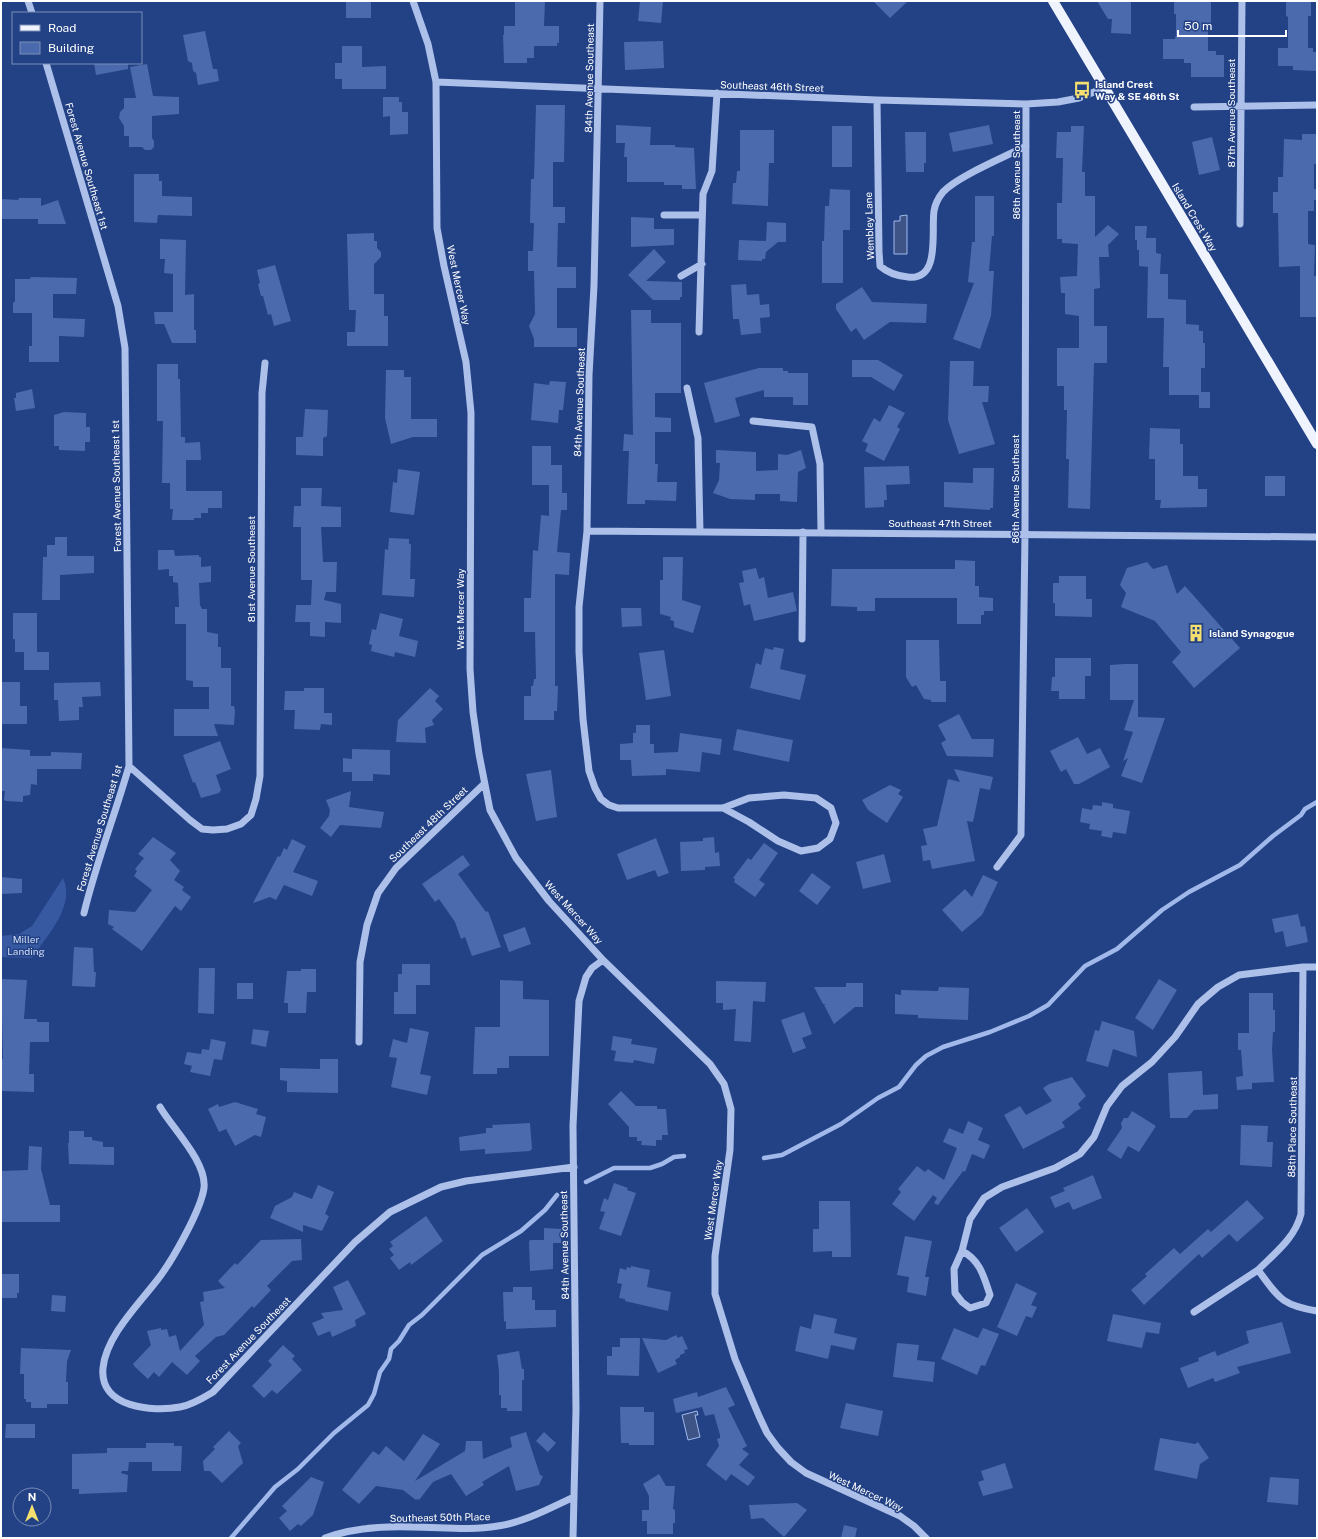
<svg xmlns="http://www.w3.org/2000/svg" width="1318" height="1539" viewBox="0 0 1318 1539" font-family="'Public Sans',sans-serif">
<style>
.green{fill:#3759a2}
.water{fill:#3e5486;stroke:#a0b9ea}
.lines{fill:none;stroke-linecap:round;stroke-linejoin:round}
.stream{stroke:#a0b9ea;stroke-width:4.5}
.building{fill:#4b6aad}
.minor{stroke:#acc0e9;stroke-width:7}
.major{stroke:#eff3fe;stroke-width:10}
.labels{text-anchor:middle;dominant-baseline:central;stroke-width:3;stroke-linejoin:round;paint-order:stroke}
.street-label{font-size:10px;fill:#fff;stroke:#234185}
.poi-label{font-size:10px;font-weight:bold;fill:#fff;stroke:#234185;text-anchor:start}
.park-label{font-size:10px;fill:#d0ddf7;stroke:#234185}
</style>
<rect width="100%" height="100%" fill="#234185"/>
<path class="green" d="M63,878C76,906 47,935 32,958L1,957V936L19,934L32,926Z"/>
<path class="water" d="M907,215V254H894V221H900V216Z
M697,1411L698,1415H695L700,1437L688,1440L682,1415Z"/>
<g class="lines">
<path class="stream" d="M764,1158L782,1155L841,1124L878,1098L899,1087L916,1065L926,1056L943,1047L990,1032L1029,1016L1048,1005L1085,966L1117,949L1162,910L1189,892L1240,865L1273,836L1301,815L1305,809L1317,802
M586,1182L614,1168H650L662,1164L674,1157L684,1156
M231,1538L275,1487L298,1469L334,1433L368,1405L374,1394L380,1372L389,1359L391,1349L399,1341L409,1325L422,1315L482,1255L521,1231L545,1210L557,1195"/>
</g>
<path class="building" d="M346,1H371V18H346Z
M515,1H545L544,26H559V43H557V46H534V58H527V63H504L503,35H504V26H515Z
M640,1H663L661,23L638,21Z
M873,1H908L890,18Z
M1097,1H1131V34L1111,33L1112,19H1108Z
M1174,1H1211V30H1208V51H1216V55H1224V77H1191V63H1184V59H1163V39H1175L1176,35V14H1174Z
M1286,1H1311V16H1308V48H1313V52H1317V71L1293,70V66H1278V48H1288V17L1286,16Z
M205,31L213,69H217L219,81L198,85L196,73L193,71L192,63L188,61L183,35Z
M663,41L664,68L625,70L624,42Z
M342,46H362V67L386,66V89H342V79H335V63H342Z
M94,63H128V69L96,75Z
M147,64L153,96L179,97V114L152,116V138L154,141V147L151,150H145L142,147H129V136H124V126L119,118L120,112L124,108V98H136L130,67Z
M383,97H399V102H402V112H408V134L390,135V116L383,117Z
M536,105H565L564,162H553V207H565V223H558L557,267H576V288H557V328H577V347H534V339L529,326L535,314L534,271H528V251H533L534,223H530L531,179H534Z
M616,125L651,127L650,145H675V147L694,148L696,189H682V185H664V182H627V157H624L625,143H616Z
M989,125L993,144L953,152L949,133Z
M832,126H852V167H832Z
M1071,126H1084L1082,172H1085V196H1095V237L1108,225L1119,234L1108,245L1109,257H1099L1100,288L1094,289V326H1107V363H1094L1090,509L1068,508L1069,459H1066L1067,410H1064V386H1057V348H1079V316L1065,314V293H1061L1060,277L1077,276L1078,244L1062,243V239H1057V203H1062L1063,158H1056L1057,132H1071Z
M740,130H774V163H769L768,206L732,204L733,183H736L737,171H740Z
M905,132H926V163H924V172H906Z
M1302,134H1317V164H1314V189H1317V200H1314V211H1308V244L1315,245L1314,276H1317V317H1300V266L1279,267L1278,213H1273V192H1278V177H1283L1284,139L1302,140Z
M1212,137L1220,170L1199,175L1192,142Z
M134,174H159V181H162V196L192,197V216L158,215L157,223L134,222Z
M830,189L850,190V230H843V283H822V241H824L825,206H829Z
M975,196H994V236H992L989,271H994L991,316L980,349L953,339L974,283L968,282L972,242H975Z
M19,198H41V206L58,200L66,224H38V219H1V199L18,200Z
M631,217L654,218V229H674V245L631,247Z
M767,222L786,223V242H778L766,252L765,259H762V261L738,260L739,240L766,241Z
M1135,226H1147L1146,238H1156V253L1161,254L1160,274H1168V299L1186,300V324L1199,325V331H1203V343H1205V368H1201V392H1210V408H1199V395H1169V367H1163L1164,318H1147L1148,267L1139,266V250H1137V240H1135Z
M374,233V241H377V248L381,252V257L374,264V294H384V316H388V346H347V332H355L356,310H349L347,234Z
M160,239L186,240L185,295L194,294V330H196V343H172L164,324H155L154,312H173V274L164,273L165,259H160Z
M654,249L666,262L646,281L682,282V297H680V300H653L628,275Z
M275,265L291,321L274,326L271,314L268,315L263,296H261L258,284L260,283L257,270Z
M31,277L77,278L76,294H53V318L85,319L84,337L59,336V362H29V346H32V313H13V303L15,301V279H30Z
M746,284L747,295L759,294L760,305L769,304L770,317L760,318L761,333L741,335L739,319H733L731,285Z
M862,287L872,302L927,304L926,323L890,322L864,340L856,328L851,332L836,309V304Z
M631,310H651V323H681V393H655V417L671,418V432H655V464H658L657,482H677L676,501L645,500V504H627L629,451H623L624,434L633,435Z
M852,360H878L903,375L894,391L871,377H852Z
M950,361H974L973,386H989L988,402H982L995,444L959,454L948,420Z
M157,364H178V379H180L181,437H185V443L200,442L201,460H186V491H222V508H208V513H201V518H194V520H172L173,509H170V483H162L163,421H157Z
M759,368H783V371H788V373H808V405H793V397H764V390L735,398L740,416L715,423L704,383Z
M386,370H404V377H411V419H437V437H413L391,444L385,418Z
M550,381L566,382L563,410H559L558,423L531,420L534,383L549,385Z
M32,389L35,408L16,411L14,398H16V393Z
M889,405L905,413L897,427L900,429L884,461L865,451L868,444L862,441L874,418L880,422Z
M305,409L328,410L327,436L323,438V456L296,455V437H303Z
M64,412L86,413V427H90V442H85V451L59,450V446H54V415Z
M1150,428L1180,429V444H1183V476H1198V489H1207V507L1160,508L1161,500H1155V459H1149Z
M532,446H551V465H562V493H567V510H561L557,552L570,553L569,575L555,574V686H558L557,711H554V720H524V696H531V686H533L534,679H536L535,632H524V598H531L533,550L538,551L541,515L549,516V485H532Z
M716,450L756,452V471L778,470V454L787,455L801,450L806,468L798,472L797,502L780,501V494H755V500L730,499L713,493L719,480L720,463H716Z
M909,466L910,484L886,485L887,500H884V507L865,508L864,467Z
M973,468H994L993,508H990V510L944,507V482L973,483Z
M398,469L420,472L414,515L390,512L393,482L397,483Z
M1265,476H1285V496H1265Z
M301,488H322L321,506L341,507V527H321L323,562H337L336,592H326L324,600L341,604V623L325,622V637L310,636V622H295L296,605H311L312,580H301V527H293L294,506H301Z
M55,537H67V556H94V573L60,575V600H42L43,557H47V545H55Z
M389,538L409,539V544H411L410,579H415L414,597L382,595L385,549L388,550Z
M158,550H174L175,556L199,555V557H201V567L211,566V582L199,583L200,605L202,609H207V632L218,634V647H221V668H231V706H234L235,711L234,725L214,724L218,736H174V709H209V687H193V681L186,680V624H175V607H179L178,583L173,582V576H169V569L158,570Z
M663,557H683L682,600L701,606L693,633L674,627V621L670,620L671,617L660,614V580H663Z
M955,560L975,561V586H979V597L993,598V611H984V615H981V624H957V598H875V611H857V607L831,606L832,569H955Z
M1147,562L1153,569L1167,565L1177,594L1185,586L1240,648L1194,688L1172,662L1181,652L1155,621L1121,607L1126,593L1120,585L1127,568Z
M756,568L759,579L764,577L768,598L793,592L797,611L754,621L750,604L744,606L739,583L744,582L742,571Z
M1059,576H1086V599H1092V617L1055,616V603H1053V583H1059Z
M621,608H641L642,626L622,627Z
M13,613H37V652H49V670H24V652H15V639H13Z
M380,613L403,619L399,636L418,641L415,657L395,652L394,657L371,651L372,645L369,644L372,629L376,630Z
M906,640H939L940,681H946V702H931V700L924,699L916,685L912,687L906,677Z
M774,647L784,649L780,669L806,675L800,700L750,688L756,663L761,665L765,648L773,650Z
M664,650L671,696L646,700L639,653Z
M1055,658H1091V676H1085V699H1059V691H1051L1052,677H1055Z
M1124,664H1138V717L1165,718L1142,783L1121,776L1128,758L1123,761L1133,732L1124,730L1134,700H1110V665Z
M1,682H20V706H27V724H1Z
M100,682L101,696L82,697L83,707H79V720L59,721L58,700H54V683Z
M304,688H324V713H332V725L321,724L320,730L294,729L295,710H284L285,691H304Z
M430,688L439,696L435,701L443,709L432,720L434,725L425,728L426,743L396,742L398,720Z
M959,714L972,739H994L993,757L947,756L941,743L946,740L938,725Z
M636,725H650V744H654V753L678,752L680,733L722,739L720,755L702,752L700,772L666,769V775L632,776L631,760H620V744L633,743V733H636Z
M737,729L793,740L789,762L733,750Z
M1078,737L1087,754L1100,748L1110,767L1079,784H1074L1066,769L1061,772L1050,751Z
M220,741L231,769L216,775L221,790L219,793L201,798L195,782L193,783L183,755Z
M1,748L30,750V756H51V752L82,753L81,769H37V785L31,784L30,795L23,796V802L6,801L4,800L5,791H1Z
M352,749L390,750V775L373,774V781H352V772H343V758L352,759Z
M954,769L993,777L990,790L980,788L973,822L967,821L975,861L932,869L930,860L923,861L921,846L927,845L923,829L937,826L948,779L960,782Z
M551,770L557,817L536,821L526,774Z
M890,785L901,790L898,794L903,797L887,823L868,810L862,800Z
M351,791L349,807L384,812L381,828L340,825L331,837L320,828L329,816L330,810L326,800Z
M1102,802L1113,804V808L1130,811L1126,834L1113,832L1112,838L1101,836L1102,831L1089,829L1090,824L1080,822L1082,808L1092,810L1093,805L1102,806Z
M153,837L176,853L170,860L180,871L174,880L184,887L182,890L191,897L181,911L175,906L142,951L112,929L114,927L108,924L109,910L135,912L152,890L134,876L137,871L135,869L144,858L138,854Z
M714,837L715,853L719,852L720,866L705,867V870L681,871L680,842L703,841V838Z
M656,838L669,873L658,877L655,870L627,880L617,854Z
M292,839L306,846L293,872L318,881L312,896L284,885L276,900L270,897L253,903L278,856L280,857L284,848L287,850Z
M764,843L778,853L759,880L765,884L755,897L734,882L735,879L733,878L748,858L751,860Z
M884,854L891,882L863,889L856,862Z
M463,855L470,865L458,874L486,912L488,911L501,947L472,956L465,937L461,939L455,922L439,899L435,902L422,884Z
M812,873L831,887L817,905L799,891Z
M983,875L998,882L982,915L962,932L942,910L965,889L972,897Z
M1,877L22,879V893L1,894Z
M1298,914L1301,927L1305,926L1308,942L1286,947L1283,931L1275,933L1272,919Z
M525,927L531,944L509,952L503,935Z
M74,947L93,948L94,972H96L95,987L72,986Z
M402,964H430V985H416V1014H394V992H398V974H402Z
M199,968H215L214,1014L198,1013Z
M301,969H316V992H307L306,1013H288V1003H284L287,971H301Z
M1,979L27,980L24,1019H37V1022H49V1042H30L29,1074H34V1092L1,1091V1059H3Z
M1159,979L1177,990L1153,1030L1135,1018Z
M500,980L523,981V999L549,1000V1056H509V1068H497V1074H473L475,1027H500Z
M716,981L766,982L765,1002L753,1001L751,1042L734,1041L736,1009L723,1010V1003H716Z
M237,983H253V999H237Z
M846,983H863V1007H855L834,1024L824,1005L826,1004H823L814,987H846Z
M939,987L969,988L968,1020L918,1018V1015L895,1014V994L901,995V990L938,991Z
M1249,993H1273V1010H1275V1032H1273L1272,1050L1274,1082L1252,1083V1089L1237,1090L1236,1077L1243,1076L1241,1050H1238V1033H1249Z
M804,1012L812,1034L802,1038L806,1048L793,1053L781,1020Z
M1102,1021L1134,1031L1137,1057L1113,1049L1108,1067L1086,1061L1095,1030L1099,1031Z
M410,1028L429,1032L420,1074L431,1076L427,1095L391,1087L397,1058L389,1057L393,1039L407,1043Z
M253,1029L269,1031L266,1047L251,1044Z
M613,1036L632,1039L631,1044L657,1048L654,1064L634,1060L633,1063L614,1061L616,1051L611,1050Z
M211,1039L226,1042L222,1060L214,1059L210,1076L190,1072L192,1066L184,1064L187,1052L201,1054L202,1049L209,1050Z
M320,1059H338V1093L287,1092V1081L280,1080V1068L320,1069Z
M1202,1071L1203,1095L1218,1094V1109L1194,1110L1187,1118H1170L1168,1073Z
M1072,1077L1086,1096L1078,1104L1081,1108L1062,1122L1065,1127L1023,1149L1004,1115L1020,1106L1026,1115L1052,1101L1043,1088L1049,1084Z
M621,1091L636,1106H657V1109H666L668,1135H662V1140H656V1146L641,1145L642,1141H637V1137H629V1127L608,1104Z
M235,1102L258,1109L256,1114L266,1117L261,1137L255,1135L235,1146L226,1129L219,1132L208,1109L218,1104L219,1107Z
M1132,1111L1156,1126L1139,1152L1128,1146L1121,1159L1107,1150L1122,1128L1121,1123L1124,1118H1128Z
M968,1121L983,1128L978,1140L990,1145L984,1159L972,1154L965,1172L963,1171L938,1205L934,1203L937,1198L933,1195L914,1221L892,1204L901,1192L898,1189L917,1166L925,1172L928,1169L944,1180L957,1148L943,1142L949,1128L963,1134Z
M530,1123L532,1149L530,1151L485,1154V1149L460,1151L459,1137L486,1133V1128H493L492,1125Z
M1241,1125L1268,1126L1267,1142H1273L1272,1167L1240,1165Z
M69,1131H84V1137H92V1140L103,1142V1147H114V1165L69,1164L68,1143H69Z
M29,1146L42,1147L41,1169L50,1205H60V1222H1V1171L28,1170Z
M1093,1175L1102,1198L1073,1210L1069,1202L1055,1208L1050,1197L1065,1191L1063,1188Z
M614,1183L628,1188L627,1190L636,1193L621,1236L599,1229L605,1212L600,1211L604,1198L608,1200Z
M318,1185L334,1192L325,1214L329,1216L322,1231L303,1225V1232L270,1218L275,1206L292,1197L294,1192L312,1199Z
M1247,1200L1264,1218L1237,1242L1229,1234L1202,1258L1199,1254L1144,1305L1131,1290L1147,1276L1145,1274L1174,1248L1180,1254L1208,1229L1211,1232Z
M819,1201H850L851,1257H832V1251L813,1252V1229H819Z
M1027,1208L1044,1232L1016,1252L999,1228Z
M426,1216L443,1241L411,1265L410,1262L399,1270L390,1258L394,1255L389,1249L393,1246L390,1242Z
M544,1228L561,1229V1243H553V1269L530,1271L529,1242L530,1240H544Z
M905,1236L932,1241L925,1277H929L926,1296L907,1292L909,1277L897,1275Z
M301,1239L302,1260L292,1261L267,1286L271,1290L254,1308L252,1306L224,1335L216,1337L195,1356L200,1361L187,1375L172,1362L159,1377L154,1372L148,1379L135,1367L133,1364L151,1345L147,1331L161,1328V1330L167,1329L169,1337L176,1335L180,1351L204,1325L200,1302L204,1301L203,1292L225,1288L218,1281L235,1263L237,1265L261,1240Z
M631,1266L650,1270L647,1287L671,1292L668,1311L625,1301V1299L619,1298L622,1284L617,1283L620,1268L626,1270L627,1267L631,1268Z
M1,1274H19V1293H17V1298H1Z
M348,1280L366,1314L355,1320L356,1326L332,1337L330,1331L318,1336L312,1323L324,1318L321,1313L343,1310L333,1287Z
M1016,1283L1037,1293L1031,1305L1037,1307L1032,1318L1026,1316L1017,1336L997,1327Z
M513,1287H532V1300H535V1310H556V1327L506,1329V1321L504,1322L503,1292H513Z
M52,1295L66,1296L65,1312L51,1311Z
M814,1314L837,1319L834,1333L857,1338L854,1350L831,1345L828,1359L795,1351L800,1326L811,1329Z
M1113,1314L1161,1323L1159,1334L1146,1332L1142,1348L1107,1341Z
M1282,1322L1291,1353L1237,1367L1240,1373L1215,1382L1213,1378L1188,1388L1180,1368L1199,1361L1198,1358L1215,1351L1217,1356L1249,1343L1246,1331Z
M954,1328L978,1338L983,1328L999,1334L985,1366L981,1365L977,1375L941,1359Z
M676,1335L678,1338L682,1336L688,1349L684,1350L685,1353L680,1355V1357L675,1360L677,1364L658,1373L642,1338L666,1340Z
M620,1338H640L639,1376L607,1375V1356H612V1347H620Z
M897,1343L919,1345L917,1360L935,1362L933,1382L893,1377Z
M283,1345L295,1356L292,1359L302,1370L277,1394L272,1390L264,1398L252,1386L272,1365L268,1361Z
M21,1348L71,1350L67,1361L66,1382H68V1404H47V1408H31V1402H26V1399H24V1374H20Z
M519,1351L522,1369H524V1380H522V1411H507V1408H501V1395H499V1371L497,1355Z
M726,1387L735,1405L728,1408L747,1446L742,1449L749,1454L739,1465L755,1477L748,1486L731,1474L726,1481L706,1465L719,1446L717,1439L720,1438V1435L714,1414L705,1416L702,1407L676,1413L673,1399L697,1392L698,1397Z
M846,1403L883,1411L878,1436L840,1428Z
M620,1407H644V1412H654V1445H629V1443H621Z
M6,1424H35V1438H5Z
M229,1431L241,1443L238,1446L243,1463L222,1483L210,1471H204L203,1461L215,1449L213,1447Z
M526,1432L540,1475L543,1476L539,1485L516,1491L509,1466L482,1482L484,1485L466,1496L451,1474L433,1482L419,1500L417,1499L416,1500L403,1490L376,1486L359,1504L342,1490L373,1451L379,1455L386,1446L404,1461L423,1434L440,1444L415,1481L465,1451L466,1441H482L483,1459L512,1447L510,1437Z
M544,1432L556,1443L548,1452L536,1441Z
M1160,1438L1195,1444L1198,1442L1209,1458L1200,1464L1197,1479L1154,1470Z
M146,1443H174V1446H182L181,1471H152V1462H129L128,1471H122L121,1473L128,1475L127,1492L79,1494V1489H72V1454L107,1453V1448H146Z
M1005,1463L1013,1488L983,1496L978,1482L984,1480L981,1471Z
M659,1474L666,1486H675L673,1509L675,1510V1523H673V1534H647V1521H642V1510H649V1496L643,1484Z
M311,1477L324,1482L313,1515L301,1526L298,1524L290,1531L279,1518L287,1511L282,1506Z
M1270,1477L1299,1479L1298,1505L1267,1502Z
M797,1503L807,1510L784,1537L763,1518L751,1519L749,1505Z
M844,1525L857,1528L855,1538H841Z"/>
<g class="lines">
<path class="minor" d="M28,1L32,13
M413,1L428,44L436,82L437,228L444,266L466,362L471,413L470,669L473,712L479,754L490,810L516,858L549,901L603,960L710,1064L724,1084L731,1109L730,1150L715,1256V1294L735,1359L759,1416L767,1433L778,1448L791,1462L806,1473L900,1516L914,1526L926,1538
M600,1L594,286L589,375L587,531L579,607V652L583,719L589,771L595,788L601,799L609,805L618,808H723L749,798L784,795L816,798L831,808L836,823L830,839L818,848L801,851L778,841L749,822L723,808
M46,63L118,306L125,348L129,766C115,815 96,863 84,913
M436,82L877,100L1026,104L1058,102L1079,98L1104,88
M877,100L879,252L880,266C888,273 896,276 908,277C941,281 931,231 934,211C935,204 939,197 943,192C958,176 1005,157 1026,146
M1194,107L1317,105
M664,215H702
M1240,224L1242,1
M681,276L702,264
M699,332L703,194L712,171L717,93
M687,388L698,438L700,532
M753,421L812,427L820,464L821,532
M587,531L1317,537
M802,639L803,532
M129,766L190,820L202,829L213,830L227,829L241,824L251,815L256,799L260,776L262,393L265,363
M997,867L1021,835L1025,534L1026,104
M359,1042L360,962L367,925L378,893L396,868L484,784
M160,1107C172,1128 207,1162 204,1188C201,1210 172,1261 158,1279C139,1304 106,1336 103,1368C99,1408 153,1412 180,1407C192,1405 203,1398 213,1392L355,1242L390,1212L441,1187L466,1181L574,1167
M962,1251C980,1260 984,1277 990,1295L986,1303L970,1308L962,1302L955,1293L954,1269L962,1251L970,1219L984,1198L1002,1187L1055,1168L1080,1154L1094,1137L1107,1106L1122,1086L1152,1062L1175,1037L1198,1004L1218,987L1239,975L1303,967H1317
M1258,1270C1275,1253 1295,1238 1301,1214L1303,967
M1194,1312L1258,1270C1279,1298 1281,1305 1317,1311
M325,1538C352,1528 384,1526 412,1527C441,1527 469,1531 498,1526C525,1522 550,1508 574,1497
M573,1538L576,1410L573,1126L579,1001L586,977L592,968L603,960"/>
<path class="major" d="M1053,1L1317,444"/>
</g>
<defs>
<g id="bus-bare" transform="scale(1.38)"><path d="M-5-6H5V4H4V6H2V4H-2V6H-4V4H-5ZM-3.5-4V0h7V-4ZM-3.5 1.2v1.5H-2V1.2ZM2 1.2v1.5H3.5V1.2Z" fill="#f4df6f" stroke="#234185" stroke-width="2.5" paint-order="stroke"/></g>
<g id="building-bare" transform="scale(1.38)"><path d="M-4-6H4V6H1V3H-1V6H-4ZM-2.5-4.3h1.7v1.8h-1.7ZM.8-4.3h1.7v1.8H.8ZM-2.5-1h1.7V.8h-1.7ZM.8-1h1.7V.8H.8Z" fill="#f4df6f" stroke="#234185" stroke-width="2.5" paint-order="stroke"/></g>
</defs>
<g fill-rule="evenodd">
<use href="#bus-bare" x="1082" y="90"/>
<use href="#building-bare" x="1196" y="633"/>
</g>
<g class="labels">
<g class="street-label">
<text transform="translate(589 78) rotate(-89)">84th Avenue Southeast</text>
<text transform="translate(772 86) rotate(2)">Southeast 46th Street</text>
<text transform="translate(1231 113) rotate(-90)">87th Avenue Southeast</text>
<text transform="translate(1016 165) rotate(-90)">86th Avenue Southeast</text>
<text transform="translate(87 166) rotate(74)">Forest Avenue Southeast 1st</text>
<text transform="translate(1195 217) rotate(59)">Island Crest Way</text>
<text transform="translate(869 226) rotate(-92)">Wembley Lane</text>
<text transform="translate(459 285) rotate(78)">West Mercer Way</text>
<text transform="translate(579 402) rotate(-88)">84th Avenue Southeast</text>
<text transform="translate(116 486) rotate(-91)">Forest Avenue Southeast 1st</text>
<text transform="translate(1015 489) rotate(-90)">86th Avenue Southeast</text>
<text x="940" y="523">Southeast 47th Street</text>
<text transform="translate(251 569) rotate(-90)">81st Avenue Southeast</text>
<text transform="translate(460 609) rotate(-90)">West Mercer Way</text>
<text transform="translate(428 824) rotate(-44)">Southeast 48th Street</text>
<text transform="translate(99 828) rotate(-73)">Forest Avenue Southeast 1st</text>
<text transform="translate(574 912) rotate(48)">West Mercer Way</text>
<text transform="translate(1292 1127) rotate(-89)">88th Place Southeast</text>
<text transform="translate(713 1200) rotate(-82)">West Mercer Way</text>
<text transform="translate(564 1245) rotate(-91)">84th Avenue Southeast</text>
<text transform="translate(248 1340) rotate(-46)">Forest Avenue Southeast</text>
<text transform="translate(866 1491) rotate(25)">West Mercer Way</text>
<text transform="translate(440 1517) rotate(-1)">Southeast 50th Place</text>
</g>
<g class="poi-label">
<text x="1095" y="84">Island Crest<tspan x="1095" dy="12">Way &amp; SE 46th St</tspan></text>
<text x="1209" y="633">Island Synagogue</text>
</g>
<g class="park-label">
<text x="26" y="939">Miller<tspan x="26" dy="12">Landing</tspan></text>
</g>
</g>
<rect width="1318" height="1539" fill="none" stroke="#ffffff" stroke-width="4"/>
<rect x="12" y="12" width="130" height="52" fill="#234185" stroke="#7b8db6"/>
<rect x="20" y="25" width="20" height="6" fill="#eff3fe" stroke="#7b8db6"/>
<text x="48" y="32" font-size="12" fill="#ffffff">Road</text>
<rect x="20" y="42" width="20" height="12" fill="#4b6aad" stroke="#7b8db6"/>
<text x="48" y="52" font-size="12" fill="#ffffff">Building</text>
<g transform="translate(32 1507)"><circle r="19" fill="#234185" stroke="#7b8db6"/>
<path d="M0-3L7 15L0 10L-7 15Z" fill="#f4df6f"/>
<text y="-6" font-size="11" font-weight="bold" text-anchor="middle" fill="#ffffff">N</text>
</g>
<path d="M1178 30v6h108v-6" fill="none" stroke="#ffffff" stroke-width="2"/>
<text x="1184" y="30" font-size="12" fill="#ffffff" stroke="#234185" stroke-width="3" paint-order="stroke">50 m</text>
</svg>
